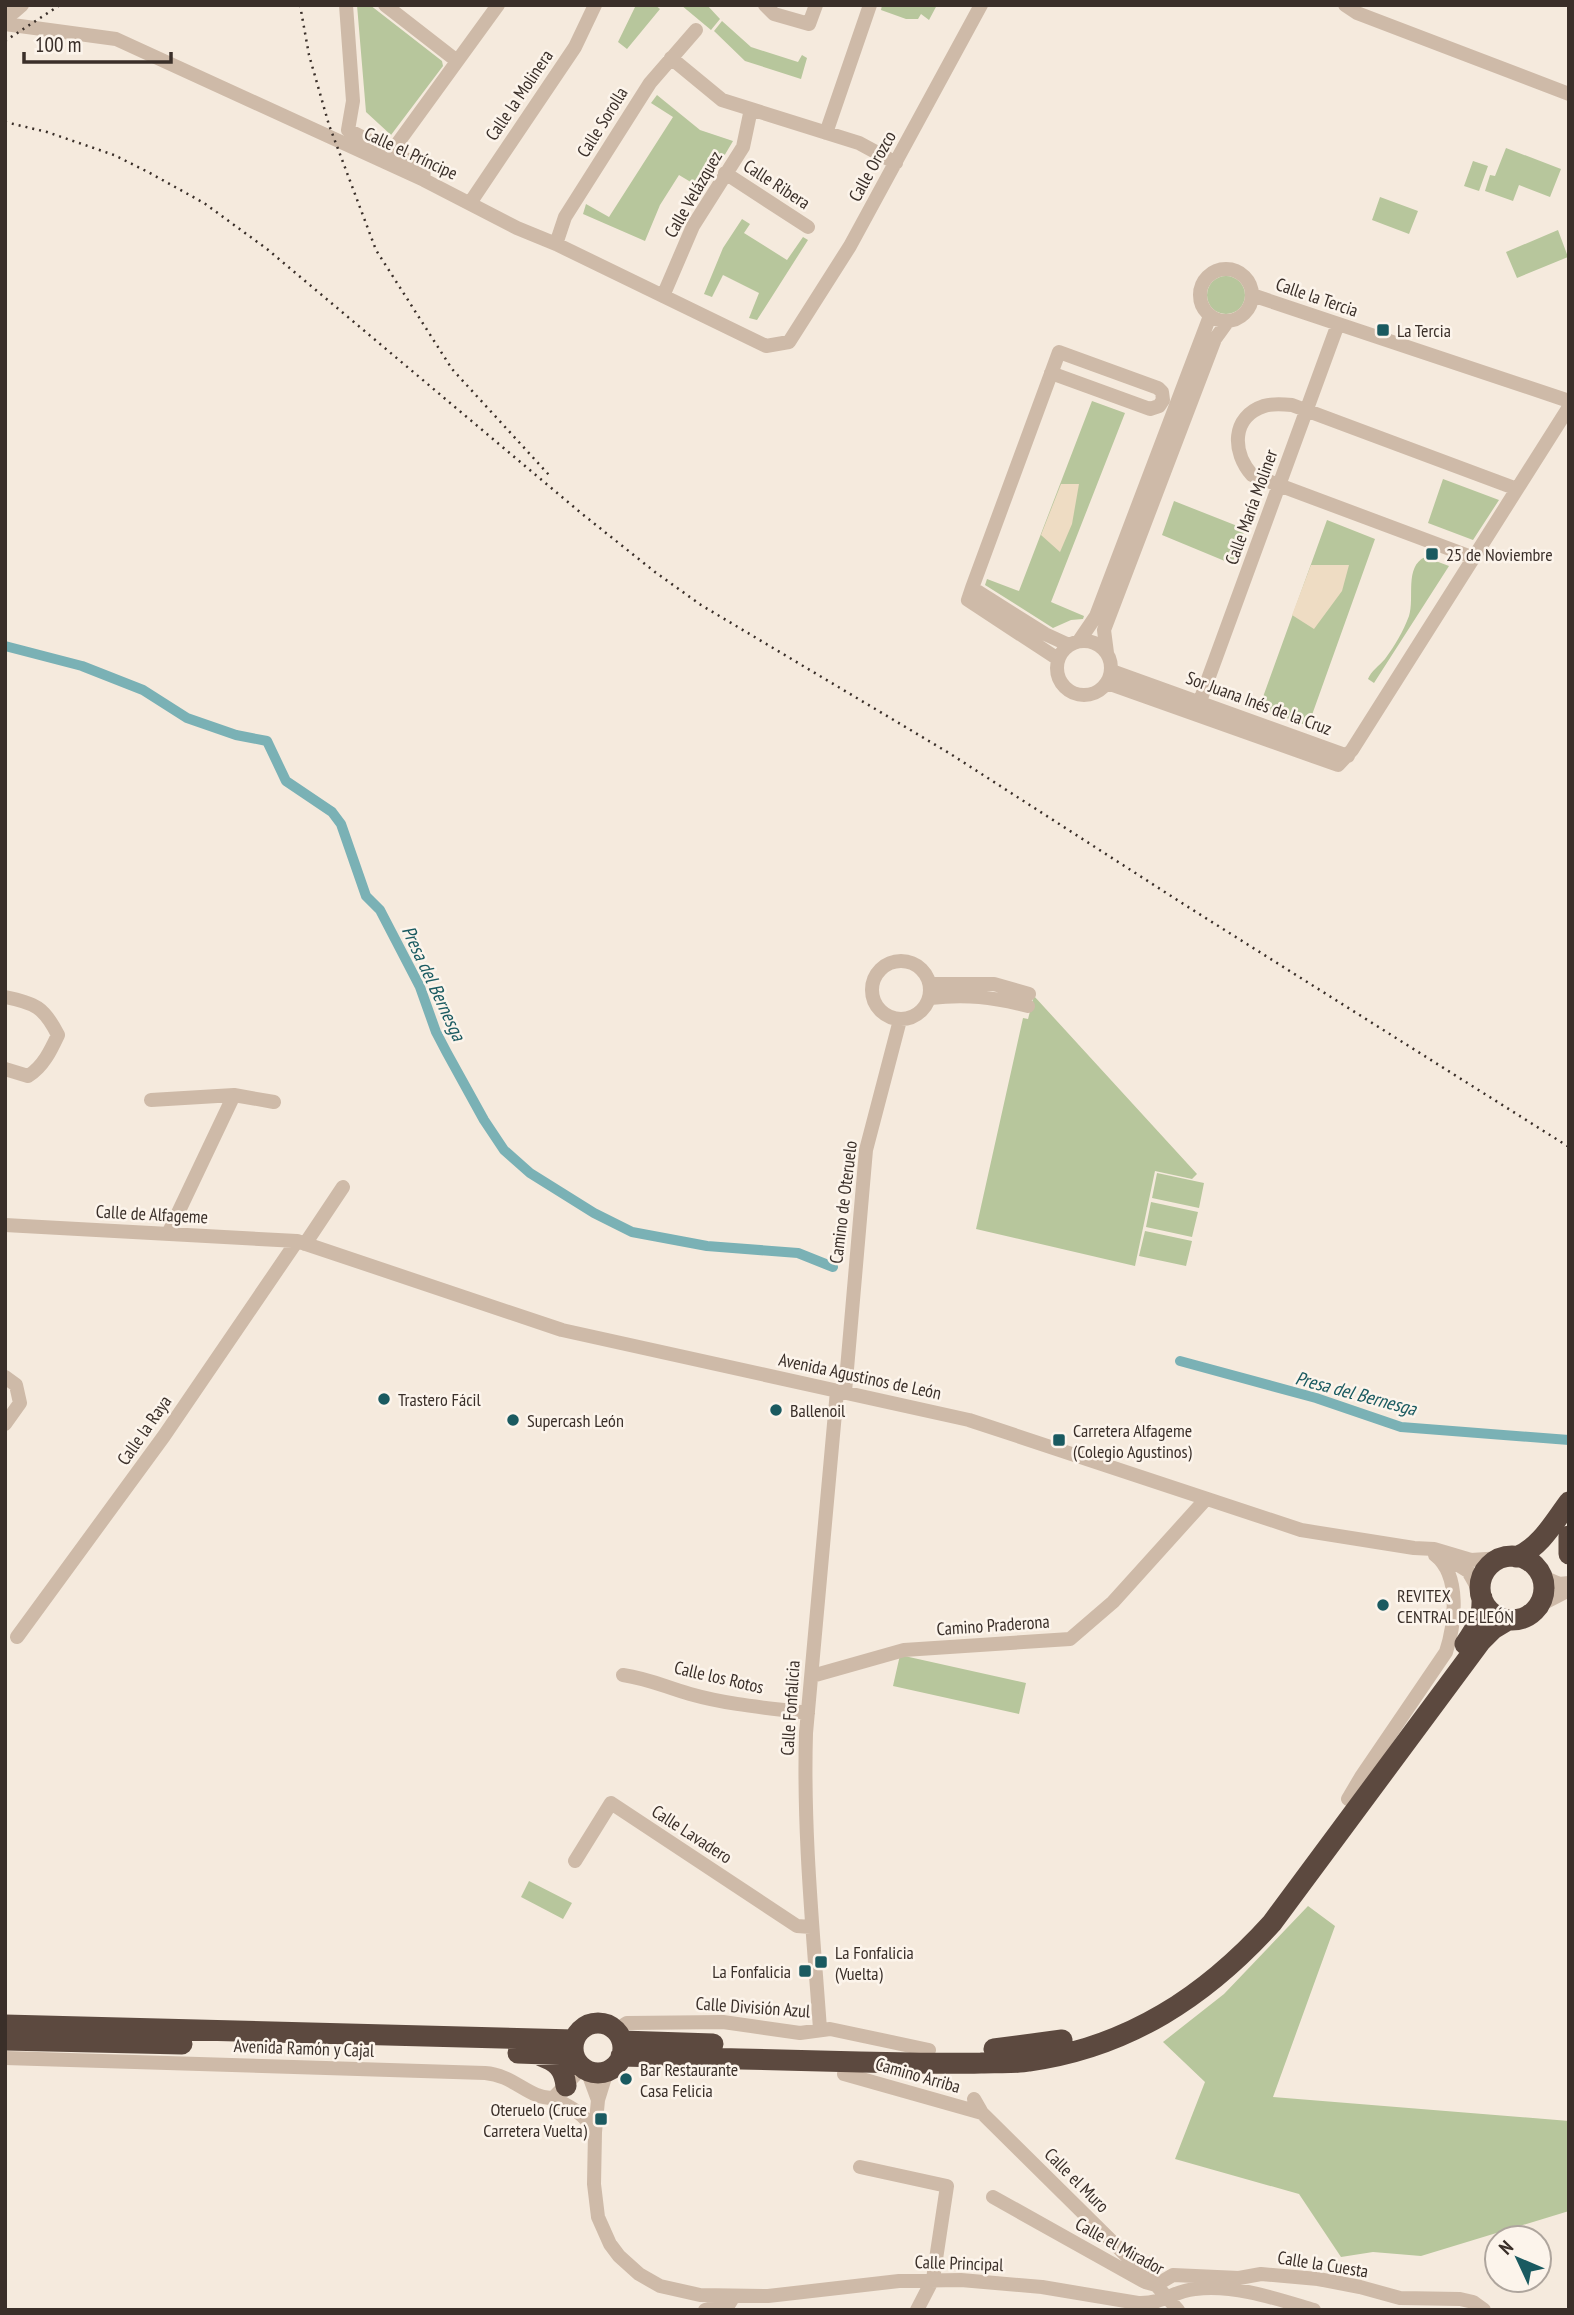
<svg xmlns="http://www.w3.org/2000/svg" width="1574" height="2315" viewBox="0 0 1574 2315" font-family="'PT Sans Narrow',sans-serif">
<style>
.green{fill:#b7c69c}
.plaza{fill:#eedcc3}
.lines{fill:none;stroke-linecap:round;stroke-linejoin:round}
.canal{stroke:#7ab1b5;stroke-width:10}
.minor{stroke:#cebaa8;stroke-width:14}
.highway{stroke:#5c493f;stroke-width:21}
.rail{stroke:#3a2f29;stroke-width:2.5;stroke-dasharray:2 5;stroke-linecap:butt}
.poi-dot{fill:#1a5a60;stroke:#fcf4eb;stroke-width:2.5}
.labels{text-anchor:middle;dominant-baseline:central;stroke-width:5;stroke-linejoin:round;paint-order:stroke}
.street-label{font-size:18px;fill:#3a2f29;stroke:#fcf4eb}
.poi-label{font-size:18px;fill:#3a2f29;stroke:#fcf4eb;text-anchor:start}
.water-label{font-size:19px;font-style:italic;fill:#1a5a60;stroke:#fcf4eb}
</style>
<rect width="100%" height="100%" fill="#f5eadd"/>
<path class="green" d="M357,5H370L442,61L443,66L391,135L366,112Z
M636,5H655L660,9L627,49L618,42Z
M681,5H707L720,19L711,30Z
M882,5H937L929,20L921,14L918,19H906L881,10Z
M722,21L751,47L798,62L802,55L807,58L801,79L745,61L714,31Z
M657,95L700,130L733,141L704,190L679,175L660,205L645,241L583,214L586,204L609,217L673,117L651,103Z
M1506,148L1561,169L1550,197L1519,185L1513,201L1485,191L1490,175L1495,176Z
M1473,161L1488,166L1479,191L1464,186Z
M1380,197L1418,211L1409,234L1372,220Z
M742,219L750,224L744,233L787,260L803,237L808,240L757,320L749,318L759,293L723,275L712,297L704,294L723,248Z
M1558,230L1568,257L1517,278L1506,252Z
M1207 295a19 19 0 1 1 38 0a19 19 0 1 1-38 0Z
M1092,401L1125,413L1051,602L1084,616L1083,619L1071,620L1053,628L985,585L987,579L1019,591Z
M1443,479L1499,500L1473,540L1428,523Z
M1174,501L1245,529L1232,564L1162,535Z
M1327,520L1375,539L1308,726L1259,708Z
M1425,557L1449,566L1374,683L1368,679C1371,671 1379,666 1385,659C1395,645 1403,632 1409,616C1415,598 1404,567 1425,557Z
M1034,996L1197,1174L1192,1179L1155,1171L1135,1266L976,1229L1023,1018L1028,1019Z
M1157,1173L1204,1183L1199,1208L1152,1198Z
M1151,1202L1198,1212L1192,1237L1146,1227Z
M1145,1231L1192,1241L1186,1266L1139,1256Z
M900,1655L1026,1683L1019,1714L893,1686Z
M529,1881L572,1903L563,1919L521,1897Z
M1308,1906L1335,1926L1273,2097L1569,2121V2211L1421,2256L1373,2252L1341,2257L1299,2194L1175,2159L1205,2082L1163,2042L1224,1994Z"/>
<path class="plaza" d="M1061,484H1079L1072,524L1060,552L1041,535Z
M1311,565H1349L1342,591L1314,629L1292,615Z"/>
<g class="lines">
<path class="canal" d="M5,646L82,666L143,690L187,718L236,735L267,741L286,781L332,812L341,824L366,896L380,910L420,987L436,1032L447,1053L484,1120L504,1150L530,1173L594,1213L632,1232L707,1246L798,1253L833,1267
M1180,1361L1316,1398L1401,1427L1569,1440"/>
<path class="minor" d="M346,5L353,101L348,130L423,168L424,180
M385,5L457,61
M765,5L774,14L809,24L816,5
M1345,5L1357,13L1569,94
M5,11L14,12L22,5
M5,24L116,39L424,180L517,228L556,244L766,346L789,342L850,246L981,5
M671,58L722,100L859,143L896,163
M826,133L870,5
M392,151L498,5
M725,173L808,227
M470,203L575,47L595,5
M556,244L565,217L650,83L696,30
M1200 295a26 26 0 1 1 52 0a26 26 0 1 1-52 0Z
M1252,295L1569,401
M663,296L693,226L743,147L751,109
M1474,558L1252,475C1232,452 1231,417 1264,406C1273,403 1283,404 1292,405L1517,489
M972,588L1059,352L1158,388L1162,392L1163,400L1159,406L1150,409L1051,373
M1057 668a27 27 0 1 1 54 0a27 27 0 1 1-54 0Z
M1079,641L1096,616L1210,316
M1107,653L1104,630L1215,339L1228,321
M1058,659L968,600L972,588L1045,634L1069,645
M1112,671L1348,756
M1107,683L1338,765L1352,750L1569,407
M1200,701L1338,324
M872 990a29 29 0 1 1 58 0a29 29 0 1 1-58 0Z
M930,984H994L1029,994
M5,997C35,1003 44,1007 58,1035C51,1050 43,1067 28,1076L5,1069
M930,998C967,994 992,997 1028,1006
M151,1100L234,1095L274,1102
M5,1225L297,1241L562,1330L969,1420L1301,1530L1414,1548L1434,1549L1471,1560L1502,1558
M168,1234L234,1095
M305,1244L343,1187
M5,1377L16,1385L20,1403L5,1424
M845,1392L866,1150L900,1020
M1449,1559L1468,1571L1480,1592
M1541,1576L1559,1584L1569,1583
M1540,1605L1569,1590
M17,1637L164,1436L297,1241
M623,1675C650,1679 665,1687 690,1694C729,1705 769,1708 808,1713
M812,1676L904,1650L1070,1639L1113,1602L1206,1499
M1348,1799L1361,1777L1446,1652C1455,1624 1461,1575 1435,1555
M575,1861L611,1803L797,1926L811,1927
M820,2029C813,1931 803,1831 806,1733L837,1391
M616,2030L627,2023L723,2022L800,2033L830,2029L929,2050
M5,2058L485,2073C514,2075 529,2099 553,2098L582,2068
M587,2070L598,2100
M607,2071L598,2100L595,2132L594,2184L598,2217L610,2244L619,2256L639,2274L660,2286L700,2295L768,2296L899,2281L961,2280L1042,2287L1138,2303C1165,2304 1172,2291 1195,2289C1235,2284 1277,2299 1314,2310
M844,2074L982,2113
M553,2098C571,2107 585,2114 595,2132
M974,2099L982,2113L1156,2285L1173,2275L1239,2278L1261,2274L1318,2279L1360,2287L1400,2298L1460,2299L1473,2302L1484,2310
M860,2167L947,2186L933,2279L917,2310
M993,2197L1145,2282L1156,2285L1178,2310
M705,2310L729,2304L734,2296"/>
<path class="highway" d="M1569,1536V1554
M1480 1588a32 32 0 1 1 64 0a32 32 0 1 1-64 0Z
M1516,1557C1540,1548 1554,1522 1569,1502
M1465,1644C1476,1628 1483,1618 1482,1598
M573 2048a25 25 0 1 1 50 0a25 25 0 1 1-50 0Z
M5,2025L574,2040
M5,2040L182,2044
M622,2041L713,2044
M994,2049L1062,2040
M518,2053L574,2055
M541,2056C557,2062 564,2068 566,2086
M621,2056C701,2058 780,2060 860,2062C900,2063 941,2064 981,2063C997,2062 1014,2064 1029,2061C1129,2047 1206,1996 1272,1923L1481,1641L1493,1629L1508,1620"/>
<path class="rail" d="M300,5L309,55L329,125L376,250L452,369L549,475
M5,41L60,5
M5,122L47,132L114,155L148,172L204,203L267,249L581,513L655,572L701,605L949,753L1185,905L1569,1147"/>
</g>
<g class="poi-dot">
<rect x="1376" y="323" width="14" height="14" rx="3.5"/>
<rect x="1425" y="547" width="14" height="14" rx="3.5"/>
<circle cx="384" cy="1399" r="7"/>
<circle cx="776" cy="1410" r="7"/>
<circle cx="513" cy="1420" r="7"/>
<rect x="1052" y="1433" width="14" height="14" rx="3.5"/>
<circle cx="1383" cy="1605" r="7"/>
<rect x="814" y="1955" width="14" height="14" rx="3.5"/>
<rect x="798" y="1964" width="14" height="14" rx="3.5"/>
<circle cx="626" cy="2079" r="7"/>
<rect x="594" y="2112" width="14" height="14" rx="3.5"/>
</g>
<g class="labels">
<g class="street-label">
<text transform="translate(519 95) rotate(-56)">Calle la Molinera</text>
<text transform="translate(602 122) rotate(-58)">Calle Sorolla</text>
<text transform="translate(411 153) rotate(25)">Calle el Príncipe</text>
<text transform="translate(872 166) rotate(-61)">Calle Orozco</text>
<text transform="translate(777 184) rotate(33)">Calle Ribera</text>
<text transform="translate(693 194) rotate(-60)">Calle Velázquez</text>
<text transform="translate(1317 297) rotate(19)">Calle la Tercia</text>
<text transform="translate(1251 507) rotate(-70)">Calle María Moliner</text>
<text transform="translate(1259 703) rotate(20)">Sor Juana Inés de la Cruz</text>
<text transform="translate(843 1202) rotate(-83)">Camino de Oteruelo</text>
<text transform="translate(152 1214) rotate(3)">Calle de Alfageme</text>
<text transform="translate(860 1376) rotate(12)">Avenida Agustinos de León</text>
<text transform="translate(144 1430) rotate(-55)">Calle la Raya</text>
<text transform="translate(993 1625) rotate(-4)">Camino Praderona</text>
<text transform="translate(719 1677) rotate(13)">Calle los Rotos</text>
<text transform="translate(790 1708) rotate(-86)">Calle Fonfalicia</text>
<text transform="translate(692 1834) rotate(33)">Calle Lavadero</text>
<text transform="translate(753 2007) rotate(4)">Calle División Azul</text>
<text transform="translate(304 2048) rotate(2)">Avenida Ramón y Cajal</text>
<text transform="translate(918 2075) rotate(16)">Camino Arriba</text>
<text transform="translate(1077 2180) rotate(45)">Calle el Muro</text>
<text transform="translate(1120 2246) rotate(29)">Calle el Mirador</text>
<text transform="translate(959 2263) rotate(2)">Calle Principal</text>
<text transform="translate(1323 2264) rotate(9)">Calle la Cuesta</text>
</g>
<g class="poi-label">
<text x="1397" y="330">La Tercia</text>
<text x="1446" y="554">25 de Noviembre</text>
<text x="398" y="1399">Trastero Fácil</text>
<text x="790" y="1410">Ballenoil</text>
<text x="527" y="1420">Supercash León</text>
<text x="1073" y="1430">Carretera Alfageme<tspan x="1073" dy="21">(Colegio Agustinos)</tspan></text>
<text x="1397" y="1595">REVITEX<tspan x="1397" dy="21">CENTRAL DE LEÓN</tspan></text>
<text x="835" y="1952">La Fonfalicia<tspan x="835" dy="21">(Vuelta)</tspan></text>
<text x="791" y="1971" text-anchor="end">La Fonfalicia</text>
<text x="640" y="2069">Bar Restaurante<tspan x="640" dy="21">Casa Felicia</tspan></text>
<text x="587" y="2109" text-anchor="end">Oteruelo (Cruce<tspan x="587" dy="21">Carretera Vuelta)</tspan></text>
</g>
<g class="water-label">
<text transform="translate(434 983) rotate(65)">Presa del Bernesga</text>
<text transform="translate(1356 1393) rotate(15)">Presa del Bernesga</text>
</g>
</g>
<rect width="1574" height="2315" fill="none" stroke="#3a2f29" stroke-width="14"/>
<g transform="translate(1518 2259) rotate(314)"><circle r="33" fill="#fcf4eb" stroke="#aea59d" stroke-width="2"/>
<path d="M0-5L12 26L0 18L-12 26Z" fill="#1a5a60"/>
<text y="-10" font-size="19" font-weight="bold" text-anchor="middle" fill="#3a2f29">N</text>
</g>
<path d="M24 52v10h147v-10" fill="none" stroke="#3a2f29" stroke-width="3.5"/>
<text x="35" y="52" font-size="21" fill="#3a2f29" stroke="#fcf4eb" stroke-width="5" paint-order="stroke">100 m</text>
</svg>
